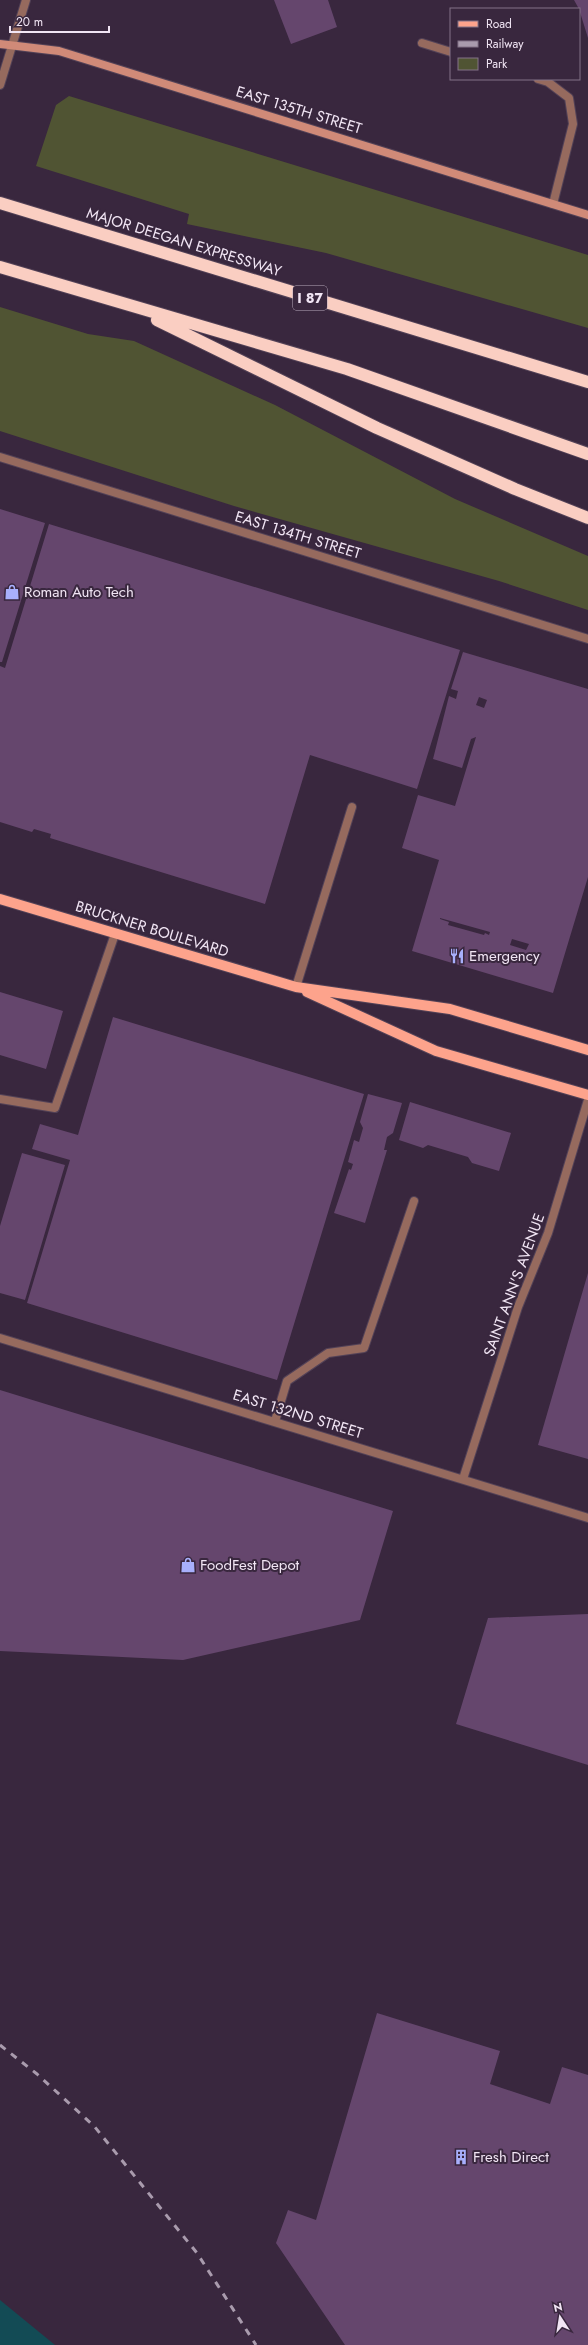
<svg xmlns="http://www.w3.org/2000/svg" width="588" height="2345" viewBox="0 0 588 2345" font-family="Jost,sans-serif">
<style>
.green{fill:#505433}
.water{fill:#134b55}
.building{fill:#65466d;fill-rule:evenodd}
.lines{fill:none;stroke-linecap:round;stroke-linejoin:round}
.service-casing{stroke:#534257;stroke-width:10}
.minor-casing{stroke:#534257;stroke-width:10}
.secondary-casing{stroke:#534257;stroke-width:10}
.primary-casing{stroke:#534257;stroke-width:12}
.motorway-casing{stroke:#534257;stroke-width:14}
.service{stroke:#966a5e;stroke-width:8}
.minor{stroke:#966a5e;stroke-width:8}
.secondary{stroke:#d08a78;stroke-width:8}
.primary{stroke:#fda38c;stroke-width:10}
.motorway{stroke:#facec2;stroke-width:12}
.rail{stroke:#a99bad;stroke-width:3;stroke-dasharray:7 7;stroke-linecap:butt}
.labels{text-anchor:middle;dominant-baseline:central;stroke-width:4;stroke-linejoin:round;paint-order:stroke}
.shield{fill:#39273e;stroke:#baacbd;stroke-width:1}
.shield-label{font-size:14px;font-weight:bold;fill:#f1e5f4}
.street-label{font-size:15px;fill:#f1e5f4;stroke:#39273e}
.poi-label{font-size:15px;fill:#f1e5f4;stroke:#39273e;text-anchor:start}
</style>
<rect width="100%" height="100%" fill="#39273e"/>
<path class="green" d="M69,96L588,255V328L326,253L187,224L189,214L36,166L56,105Z
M0,307L88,334L134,341L275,405L455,499L588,556V610L499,581L234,506L0,431Z"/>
<path class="water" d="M0,2300L55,2345H0Z"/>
<path class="building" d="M274,0H328L337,27L291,44Z
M574,0H588V38L579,9Z
M0,509L45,523L2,662H0Z
M49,524L460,650L417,789L310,755L265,904L50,838L51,834L34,829L32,832L0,822V666L5,668Z
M463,652L588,689V877L553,993L412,951L439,860L402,848L418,795L455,806L476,737L471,739L462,768L433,759L449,696L456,699L458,691L451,689ZM479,697L487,700L484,708L476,705ZM440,918L490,932L489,935L485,933L484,935L448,925L449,922L440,919ZM512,939L529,944L526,950L510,945Z
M0,992L63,1011L46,1069L0,1055Z
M113,1017L364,1094L277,1380L27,1303L70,1160L32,1149L40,1124L78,1135Z
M368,1094L402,1103L393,1133L387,1137L384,1150H387L365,1223L334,1213L349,1169L351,1170L353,1164L348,1162L354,1140L359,1142L363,1128L360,1122Z
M410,1102L511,1133L499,1171L472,1163L468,1157L428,1145L423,1148L399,1140Z
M22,1153L65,1165L25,1300L0,1293V1226Z
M588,1273V1459L538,1445Z
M0,1390L393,1511L360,1620L183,1660L0,1651Z
M588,1614V1765L456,1724L488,1618Z
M377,2013L500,2051L490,2084L550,2104L562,2067L588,2075V2345H345L276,2243L288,2210L316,2220Z"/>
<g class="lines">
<g class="service-casing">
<path id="service" d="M422,43L451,52
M538,79L548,82L569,98L573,124L553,204
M296,987L352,807
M0,1099L55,1108L115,934
M275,1421L287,1381L328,1353L364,1348L414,1201"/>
</g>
<g class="minor-casing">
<path id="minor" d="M0,85L26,0
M0,457L588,639
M0,1338L588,1518
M463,1479L518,1307L548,1233L588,1100"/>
</g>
<g class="secondary-casing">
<path id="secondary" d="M0,44L59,51L588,215"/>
</g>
<g class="primary-casing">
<path id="primary" d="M0,899L296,987L450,1009L588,1050
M307,992L436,1051L588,1095"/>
</g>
<g class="motorway-casing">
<path id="motorway" d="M0,203L588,382
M0,267L347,369L588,454
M157,320L377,428L515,489L588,518"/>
</g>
<use href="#service" class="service"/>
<use href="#minor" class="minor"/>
<use href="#secondary" class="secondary"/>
<use href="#primary" class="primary"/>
<use href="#motorway" class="motorway"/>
<path class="rail" d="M0,2045L37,2074L94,2126L197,2253L256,2345"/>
</g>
<defs>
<g id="shop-bare" transform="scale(1.2)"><path d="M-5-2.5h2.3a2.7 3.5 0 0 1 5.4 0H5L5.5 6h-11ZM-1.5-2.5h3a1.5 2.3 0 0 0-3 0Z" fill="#a8b0fc" stroke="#39273e" stroke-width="2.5" paint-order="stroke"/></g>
<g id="restaurant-bare" transform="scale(1.2)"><path d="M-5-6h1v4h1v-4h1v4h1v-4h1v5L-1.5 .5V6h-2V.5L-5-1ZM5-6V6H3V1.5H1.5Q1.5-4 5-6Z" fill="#a8b0fc" stroke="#39273e" stroke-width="2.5" paint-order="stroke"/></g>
<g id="building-bare" transform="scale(1.2)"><path d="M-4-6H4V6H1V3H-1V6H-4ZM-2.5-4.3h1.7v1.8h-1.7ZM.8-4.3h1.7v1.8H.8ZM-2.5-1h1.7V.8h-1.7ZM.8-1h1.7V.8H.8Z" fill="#a8b0fc" stroke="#39273e" stroke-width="2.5" paint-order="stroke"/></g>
</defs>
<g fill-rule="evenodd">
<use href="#shop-bare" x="12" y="592"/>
<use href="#restaurant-bare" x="457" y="956"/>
<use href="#shop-bare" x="188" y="1565"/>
<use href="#building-bare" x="461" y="2157"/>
</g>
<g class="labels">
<rect class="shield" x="293" y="286" width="34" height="24" rx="3"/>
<g class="shield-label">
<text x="310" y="298">I 87</text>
</g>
<g class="street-label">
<text transform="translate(299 110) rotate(17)">EAST 135TH STREET</text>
<text transform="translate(184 242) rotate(17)">MAJOR DEEGAN EXPRESSWAY</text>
<text transform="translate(298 535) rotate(17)">EAST 134TH STREET</text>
<text transform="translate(152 929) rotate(17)">BRUCKNER BOULEVARD</text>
<text transform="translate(514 1285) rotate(-70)">SAINT ANN'S AVENUE</text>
<text transform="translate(298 1414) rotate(17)">EAST 132ND STREET</text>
</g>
<g class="poi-label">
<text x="24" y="592">Roman Auto Tech</text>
<text x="469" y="956">Emergency</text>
<text x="200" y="1565">FoodFest Depot</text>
<text x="473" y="2157">Fresh Direct</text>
</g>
</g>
<rect x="450" y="8" width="130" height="72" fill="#39273e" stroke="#837387"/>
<rect x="458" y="21" width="20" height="6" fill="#fda38c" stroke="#837387"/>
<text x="486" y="28" font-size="12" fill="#f1e5f4">Road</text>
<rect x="458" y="41" width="20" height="6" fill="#a99bad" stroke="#837387"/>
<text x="486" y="48" font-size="12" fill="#f1e5f4">Railway</text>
<rect x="458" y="58" width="20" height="12" fill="#505433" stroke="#837387"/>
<text x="486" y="68" font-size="12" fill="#f1e5f4">Park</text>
<g transform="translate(560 2317) rotate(348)" stroke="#39273e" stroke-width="3" paint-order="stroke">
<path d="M0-3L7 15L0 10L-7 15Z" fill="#f1e5f4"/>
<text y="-6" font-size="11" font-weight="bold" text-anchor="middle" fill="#f1e5f4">N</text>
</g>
<path d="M10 26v6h99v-6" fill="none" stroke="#f1e5f4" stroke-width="2"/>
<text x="16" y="26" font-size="12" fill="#f1e5f4" stroke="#39273e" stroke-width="3" paint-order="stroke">20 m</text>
</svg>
